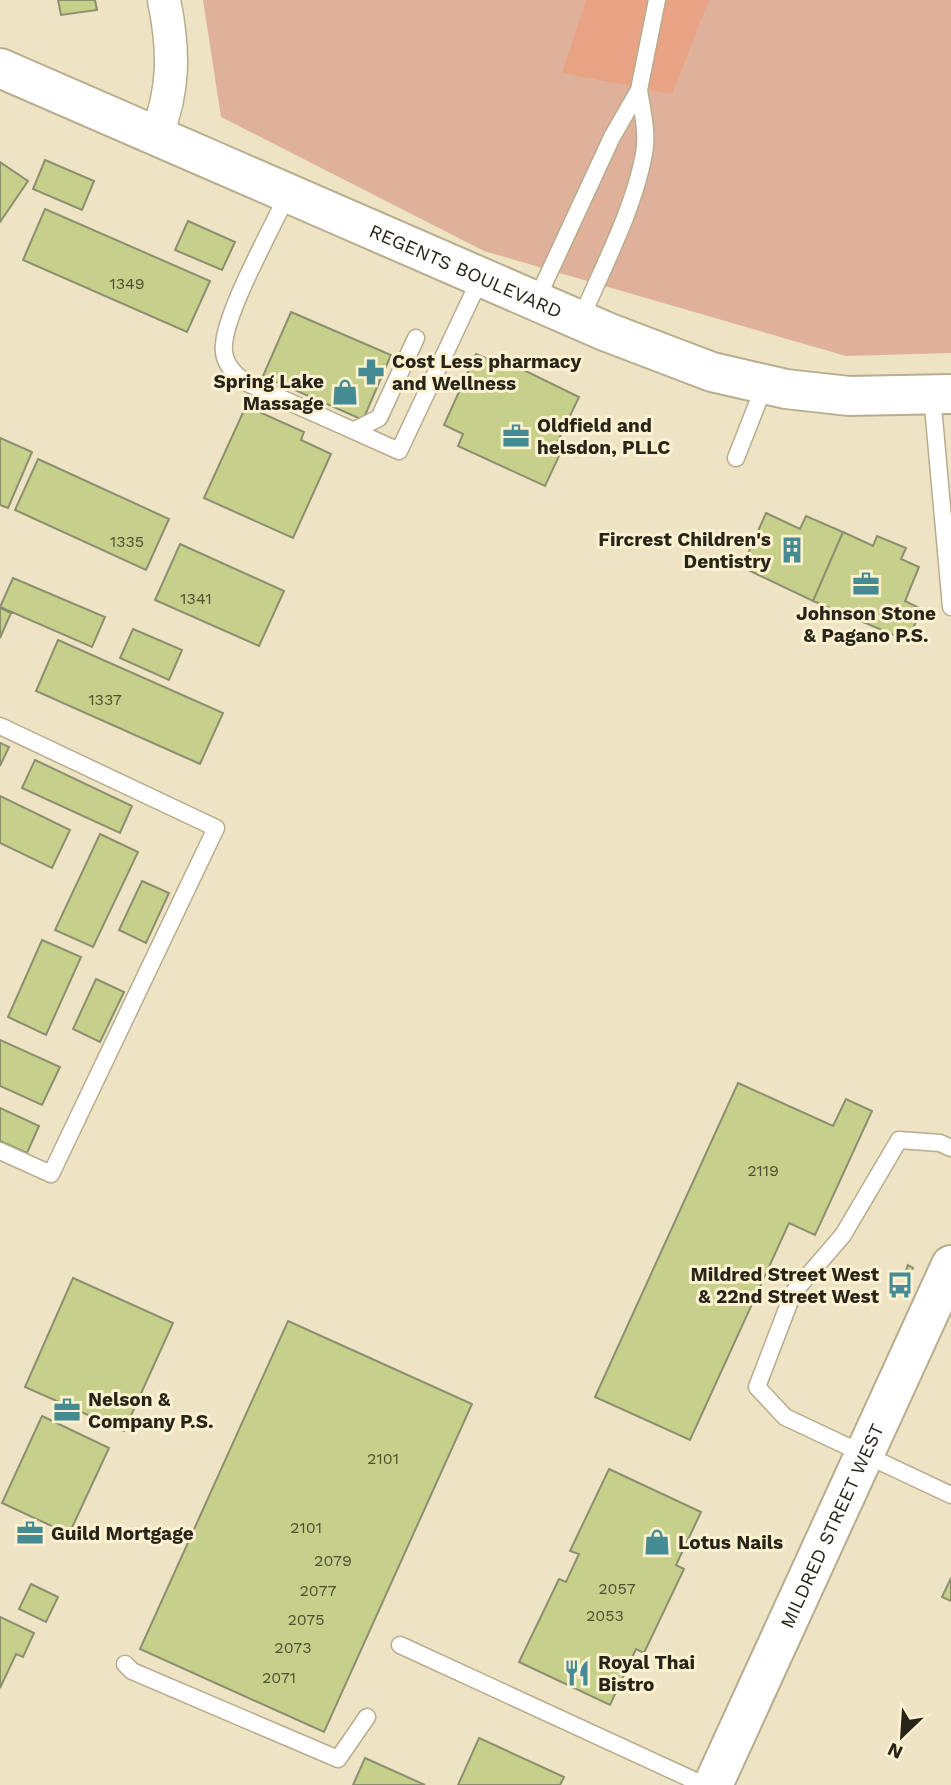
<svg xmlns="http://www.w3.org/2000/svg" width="951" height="1785" viewBox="0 0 951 1785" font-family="'Work Sans',sans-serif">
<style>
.green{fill:#dfb19b}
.forest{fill:#e7a384}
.building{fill:#c7d08a;stroke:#8b8f72;stroke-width:2}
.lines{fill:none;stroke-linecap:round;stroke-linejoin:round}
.lane-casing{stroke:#b6ac8e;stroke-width:19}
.street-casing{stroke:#b6ac8e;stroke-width:35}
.secondary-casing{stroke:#b6ac8e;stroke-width:42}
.lane{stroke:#fff;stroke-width:16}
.street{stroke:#fff;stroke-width:32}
.secondary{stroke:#fff;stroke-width:38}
.labels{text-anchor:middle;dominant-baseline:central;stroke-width:6;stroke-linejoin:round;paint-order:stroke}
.number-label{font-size:16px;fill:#504f34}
.street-label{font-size:19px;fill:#282418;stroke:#fcf1d1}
.poi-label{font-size:19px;font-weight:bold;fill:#282418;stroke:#fcf1d1;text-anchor:start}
</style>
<rect width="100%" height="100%" fill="#eee4c4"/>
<path class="green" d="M203,0H951V353L846,356L484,251L221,117Z"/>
<path class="forest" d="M586,0H709L672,94L562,73Z"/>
<path class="building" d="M58,0H95L97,10L61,15Z
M45,160L94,181L82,210L33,189Z
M0,162L28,181L0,222Z
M45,209L210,281L187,332L23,260Z
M188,221L235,242L222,270L175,250Z
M291,312L391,355L363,420L263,376Z
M476,354L495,362L497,357L579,397L552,453L559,456L545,486L458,446L463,434L444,425Z
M246,406L304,432L301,440L331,454L293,538L204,498Z
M0,438L32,452L8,508L0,505Z
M38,459L169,519L146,570L15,510Z
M766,513L800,529L806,516L843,532L813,601L742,567Z
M843,532L873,546L877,536L906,548L901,559L919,567L905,601L921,609L908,641L813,601Z
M180,544L284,591L259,646L155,600Z
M13,578L105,617L92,647L0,607Z
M0,608L11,613L0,638Z
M133,629L182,650L169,680L120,658Z
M58,640L223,713L200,764L36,691Z
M0,743L9,747L0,766Z
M35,760L132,806L120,833L22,788Z
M0,796L70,830L52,868L0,843Z
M100,834L138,852L93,947L55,930Z
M142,881L169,893L146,943L119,930Z
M42,940L81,957L46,1035L8,1017Z
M96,979L124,992L100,1042L73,1029Z
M0,1040L60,1067L42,1105L0,1086Z
M738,1083L833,1126L846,1099L872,1111L815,1235L789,1223L690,1440L595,1397Z
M0,1108L39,1126L27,1153L0,1141Z
M908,1265L913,1268L909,1277L904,1275Z
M73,1278L173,1323L124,1431L25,1387Z
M288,1321L472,1404L324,1732L140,1649Z
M42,1416L109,1448L69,1534L2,1503Z
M609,1469L701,1512L676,1565L684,1569L644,1653L636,1649L610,1705L519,1662L559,1579L566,1582L579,1554L570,1551Z
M951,1578V1601L942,1597Z
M31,1584L58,1597L46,1622L19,1609Z
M0,1617L34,1633L23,1657L16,1654L0,1688Z
M479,1738L564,1777L560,1785H458Z
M365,1758L425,1785H353Z"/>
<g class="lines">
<g class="lane-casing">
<path id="lane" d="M639,90L657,0
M288,193C272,229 227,308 224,344C222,361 233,374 247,383L399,451L481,277
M536,301L612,137L639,90C642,110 648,133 644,154C634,209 602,269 580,321
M932,395L951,607
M355,430L379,418L416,338
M736,458L765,384
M0,726L216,828L51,1174L0,1151
M951,1148L940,1143L899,1140L843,1235L793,1293L757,1387L785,1417L951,1495
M400,1645L704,1785
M125,1664L132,1671L338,1759L367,1717"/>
</g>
<g class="street-casing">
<path id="street" d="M156,136C175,89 174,49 164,0"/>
</g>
<g class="secondary-casing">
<g id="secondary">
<path id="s1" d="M0,68L607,332L712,372L786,389L849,396L951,394"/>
<path id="s2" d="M713,1785L951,1265"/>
</g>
</g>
<use href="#lane" class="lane"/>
<use href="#street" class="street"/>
<use href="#secondary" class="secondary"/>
</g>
<defs>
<g id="pharmacy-bare" transform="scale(2.1)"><path d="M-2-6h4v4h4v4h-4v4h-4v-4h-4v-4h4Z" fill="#458b94" stroke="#fcf1d1" stroke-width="2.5" paint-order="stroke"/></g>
<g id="shop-bare" transform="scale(2.1)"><path d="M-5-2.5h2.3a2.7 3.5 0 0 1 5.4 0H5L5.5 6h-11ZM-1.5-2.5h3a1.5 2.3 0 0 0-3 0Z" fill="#458b94" stroke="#fcf1d1" stroke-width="2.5" paint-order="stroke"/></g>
<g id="office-bare" transform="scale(2.1)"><path d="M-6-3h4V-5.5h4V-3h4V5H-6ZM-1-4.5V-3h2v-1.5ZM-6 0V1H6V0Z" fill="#458b94" stroke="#fcf1d1" stroke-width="2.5" paint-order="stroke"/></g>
<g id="building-bare" transform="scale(2.1)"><path d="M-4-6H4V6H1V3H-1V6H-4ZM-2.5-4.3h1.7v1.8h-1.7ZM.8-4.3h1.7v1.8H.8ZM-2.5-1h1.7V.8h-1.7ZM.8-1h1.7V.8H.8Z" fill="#458b94" stroke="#fcf1d1" stroke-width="2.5" paint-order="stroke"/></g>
<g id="bus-bare" transform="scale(2.1)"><path d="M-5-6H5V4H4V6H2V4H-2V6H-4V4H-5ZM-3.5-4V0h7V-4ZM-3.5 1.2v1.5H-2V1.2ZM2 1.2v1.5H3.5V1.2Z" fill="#458b94" stroke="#fcf1d1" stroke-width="2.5" paint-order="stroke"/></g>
<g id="restaurant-bare" transform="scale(2.1)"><path d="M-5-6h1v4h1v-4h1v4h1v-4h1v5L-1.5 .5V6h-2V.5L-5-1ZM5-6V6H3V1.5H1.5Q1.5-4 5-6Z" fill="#458b94" stroke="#fcf1d1" stroke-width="2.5" paint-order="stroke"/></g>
</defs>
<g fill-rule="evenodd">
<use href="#pharmacy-bare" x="371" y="372"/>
<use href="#shop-bare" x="345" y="392"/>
<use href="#office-bare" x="516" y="436"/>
<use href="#building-bare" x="792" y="550"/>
<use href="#office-bare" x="866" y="584"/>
<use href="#bus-bare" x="900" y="1285"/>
<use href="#office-bare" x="67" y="1410"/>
<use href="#office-bare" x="30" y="1533"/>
<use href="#shop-bare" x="657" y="1542"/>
<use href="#restaurant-bare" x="577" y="1673"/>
</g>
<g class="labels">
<g class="number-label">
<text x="127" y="283">1349</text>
<text x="127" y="541">1335</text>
<text x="196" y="598">1341</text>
<text x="105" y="699">1337</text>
<text x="763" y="1170">2119</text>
<text x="383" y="1458">2101</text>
<text x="306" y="1527">2101</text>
<text x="333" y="1560">2079</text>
<text x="617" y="1588">2057</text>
<text x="318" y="1590">2077</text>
<text x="605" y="1615">2053</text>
<text x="306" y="1619">2075</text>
<text x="293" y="1647">2073</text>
<text x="279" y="1677">2071</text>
</g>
<g class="street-label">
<text stroke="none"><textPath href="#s1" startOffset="508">REGENTS BOULEVARD</textPath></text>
<text stroke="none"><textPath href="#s2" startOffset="285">MILDRED STREET WEST</textPath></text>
</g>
<g class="poi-label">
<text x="392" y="361">Cost Less pharmacy<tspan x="392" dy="22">and Wellness</tspan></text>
<text x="324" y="381" text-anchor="end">Spring Lake<tspan x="324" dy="22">Massage</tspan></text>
<text x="537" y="425">Oldfield and<tspan x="537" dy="22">helsdon, PLLC</tspan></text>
<text x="771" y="539" text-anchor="end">Fircrest Children's<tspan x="771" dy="22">Dentistry</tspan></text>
<text x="866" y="613" text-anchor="middle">Johnson Stone<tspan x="866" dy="22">&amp; Pagano P.S.</tspan></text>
<text x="879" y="1274" text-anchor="end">Mildred Street West<tspan x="879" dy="22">&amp; 22nd Street West</tspan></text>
<text x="88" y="1399">Nelson &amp;<tspan x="88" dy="22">Company P.S.</tspan></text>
<text x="51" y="1533">Guild Mortgage</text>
<text x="678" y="1542">Lotus Nails</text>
<text x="598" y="1662">Royal Thai<tspan x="598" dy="22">Bistro</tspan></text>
</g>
</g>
<g transform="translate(902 1736) rotate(205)" stroke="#fcf1d1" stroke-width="5" paint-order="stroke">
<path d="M0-5L12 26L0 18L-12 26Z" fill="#282418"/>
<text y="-10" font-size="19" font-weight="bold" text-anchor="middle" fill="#282418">N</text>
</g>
</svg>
